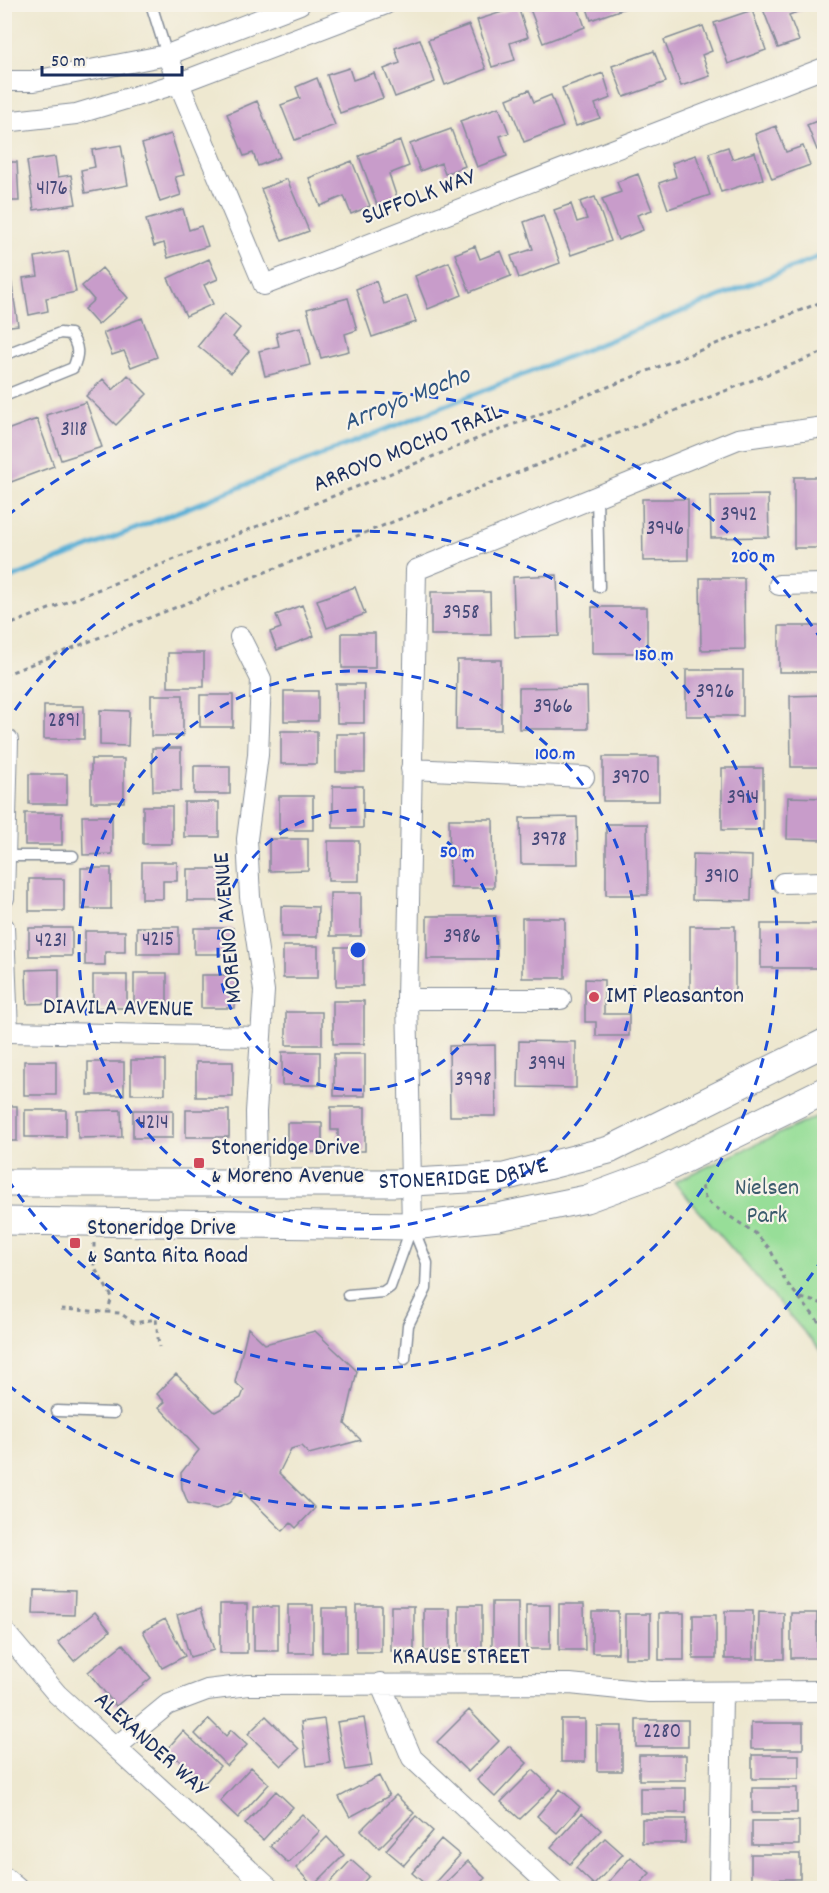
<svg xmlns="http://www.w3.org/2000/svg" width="829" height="1893" viewBox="0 0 829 1893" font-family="Dekko,sans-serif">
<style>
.green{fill:#97de98;stroke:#59867b;stroke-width:1.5}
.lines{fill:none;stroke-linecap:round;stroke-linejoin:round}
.stream{stroke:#59afd6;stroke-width:5}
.building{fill:#c89cca}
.lane-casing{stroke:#848c97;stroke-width:13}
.street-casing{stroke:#848c97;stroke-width:22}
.secondary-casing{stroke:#848c97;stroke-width:29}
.path{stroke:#848c97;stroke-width:3;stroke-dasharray:4.5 4.5;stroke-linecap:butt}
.lane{stroke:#fff;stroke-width:10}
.street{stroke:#fff;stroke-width:20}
.secondary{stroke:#fff;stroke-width:27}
.ring{fill:none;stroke:#1d4ed8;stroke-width:3;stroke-dasharray:10 8}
.poi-dot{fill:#d1495b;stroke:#f7f3e8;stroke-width:2}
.labels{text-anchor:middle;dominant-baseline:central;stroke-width:4.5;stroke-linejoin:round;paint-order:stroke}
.number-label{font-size:21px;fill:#464a79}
.street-label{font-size:24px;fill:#1b2f5e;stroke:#f7f3e8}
.poi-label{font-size:24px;fill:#1b2f5e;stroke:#f7f3e8;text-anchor:start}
.park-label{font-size:24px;fill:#3a5b6c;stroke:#f7f3e8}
.water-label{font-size:26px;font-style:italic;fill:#2e5582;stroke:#f7f3e8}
.centre{fill:#1d4ed8;stroke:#f7f3e8;stroke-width:3}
.ring-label{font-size:18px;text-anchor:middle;font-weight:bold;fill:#1d4ed8;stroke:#f7f3e8;stroke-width:4.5;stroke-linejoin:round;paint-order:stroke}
</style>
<rect width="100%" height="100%" fill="#f7f3e8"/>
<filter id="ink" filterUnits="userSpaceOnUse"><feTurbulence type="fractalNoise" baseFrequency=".0167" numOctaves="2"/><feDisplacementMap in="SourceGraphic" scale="12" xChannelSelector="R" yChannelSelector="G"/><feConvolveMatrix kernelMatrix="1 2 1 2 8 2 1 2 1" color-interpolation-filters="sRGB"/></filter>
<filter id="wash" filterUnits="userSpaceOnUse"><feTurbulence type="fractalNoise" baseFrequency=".008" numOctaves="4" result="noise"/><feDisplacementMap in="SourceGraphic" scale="24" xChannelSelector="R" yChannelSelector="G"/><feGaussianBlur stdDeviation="1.35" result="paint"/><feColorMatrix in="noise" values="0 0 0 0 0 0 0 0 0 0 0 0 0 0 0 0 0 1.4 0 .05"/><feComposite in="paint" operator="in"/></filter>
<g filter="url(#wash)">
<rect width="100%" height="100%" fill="#eee8d0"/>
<path class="green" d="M824,1113V1355L674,1182Z"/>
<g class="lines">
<path class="stream" d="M4,581L824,255"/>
</g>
<g id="blocks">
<path class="building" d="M528,4H577L585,27L543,43Z
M761,4H807L808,8L789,15L799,41L778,48Z
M816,4H824V25Z
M586,5H634L591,20Z
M518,7L528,37L510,43L515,60L492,67L477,20Z
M752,10L766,50L728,64L714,23Z
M469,25L486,69L445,85L428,40Z
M703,26L712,51L702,55L710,76L681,86L664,40Z
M420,39L435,82L395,97L384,69L400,63L395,48Z
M654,51L666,82L624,97L612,66Z
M349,68L353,80L374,73L383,98L340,113L327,75Z
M603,73L611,98L595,104L600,118L576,126L562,88Z
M317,78L335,125L295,140L281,105L300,98L296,87Z
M529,90L534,102L551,95L563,127L524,142L507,99Z
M257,101L280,157L258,166L253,153L244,156L227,114Z
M499,107L509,133L500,136L507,156L477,167L460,121Z
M824,118V147L817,150L807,125Z
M776,126L786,152L803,146L810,165L772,179L755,134Z
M451,129L465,166L445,174L441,163L420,171L410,144Z
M171,134L184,175L175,177L181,195L160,202L142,144Z
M400,141L409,166L389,174L397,198L377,205L359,156Z
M121,145L128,185L85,193L81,170L95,167L92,150Z
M728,147L732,159L755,152L763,179L721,192L709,153Z
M696,155L710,195L668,209L659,183L676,177L672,163Z
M55,157L58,177L71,175L76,204L34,210L27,161Z
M352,161L370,206L351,214L344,196L320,206L309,178Z
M4,162H17L19,201H4Z
M638,174L652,210L637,215L643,230L618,240L602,199L621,192L617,182Z
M287,179L309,231L282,241L261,189Z
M595,197L611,241L571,255L554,210L571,204L577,222L587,219L580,202Z
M183,209L189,230L201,226L208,246L168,258L164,243L154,246L146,220Z
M543,215L560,263L519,278L511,256L533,249L524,222Z
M475,246L480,259L501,251L511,276L470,292L455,254Z
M68,251L76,292L46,298L48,311L29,315L23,278L38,276L35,257Z
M209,259L218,279L204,285L213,304L186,316L168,278Z
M449,262L462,295L428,309L415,276Z
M102,268L128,298L98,325L84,309L94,300L82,286Z
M11,279L18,325L4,327V280Z
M376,281L384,304L407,296L416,322L372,337L356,289Z
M348,298L357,330L345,334L349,351L321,358L307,309Z
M224,314L240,328L233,337L249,351L231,373L198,346Z
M142,318L157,357L131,367L124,351L112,355L103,333Z
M301,327L310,365L265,376L259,351L279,346L276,333Z
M128,375L147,394L116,425L86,396L103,379L113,390Z
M86,402L102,447L61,460L46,415Z
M37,419L54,466L11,482L4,463V431Z
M794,477H824V548H794Z
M768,495L769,537L711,538L710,496Z
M642,499H688V560L643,561Z
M557,575L559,636L515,637L513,577Z
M700,578H744L745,649L701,650Z
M355,587L365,614L327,628L317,600Z
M431,592H490L491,635H431Z
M302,605L314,636L277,650L270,632L281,628L276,615Z
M592,607H647V653H592Z
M779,626H824V672H779Z
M342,633H375V668H342Z
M168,653H204V687H168Z
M457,660H501V730H456Z
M686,670H743V716H686Z
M336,684H364V723H337Z
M587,687L588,729H519V688Z
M284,691H318V721H284Z
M151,695H183V736H151Z
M200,695H233V727H200Z
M824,695V767H791L790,696Z
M44,706H84V739H44Z
M100,710L129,711L128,746L100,745Z
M281,731H317V764H281Z
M336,734H365V772H336Z
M152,748H181V791H153Z
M603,757H659V801H603Z
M91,759H124V802H91Z
M194,766H230V794H194Z
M722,768H763V830H722Z
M29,774H67V804H29Z
M333,786H363V828H333Z
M279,796H313V830H279Z
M788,797L824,798V840L787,839Z
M184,802H219V837H184Z
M143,806H172V844H143Z
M25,813H62V845H25Z
M82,816H112V854L83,855Z
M577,817L578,864H521L520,818Z
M449,819H493L494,888H450Z
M606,824H647L648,895H606Z
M269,839H308V870L269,871Z
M328,841H359V881H328Z
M693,854L752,856L751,901L692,900Z
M142,862H177V881H163V899H142Z
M81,868H111V909H81Z
M187,869H223V901H187Z
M29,879H64V911H29Z
M330,893H361V936H330Z
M281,906L318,907L317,937H281Z
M427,916H496L497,959H427Z
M522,918H565V978H522Z
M761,924H824V968H761Z
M690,926H735V994H690Z
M137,927H179V954H137Z
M29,928H72V956H29Z
M194,928H233V954H194Z
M85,931H125V952H105V965H85Z
M283,946H318V978H283Z
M336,947H363V986H336Z
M59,969V1003L27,1004L26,970Z
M134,973H167V1007H134Z
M93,975H127V1008H93Z
M201,975H235V1008H201Z
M585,979L604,980V1014H629V1036H596V1022H585Z
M333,1001H364V1044H333Z
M286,1012H322V1045H286Z
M519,1041L576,1042V1088L518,1087Z
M495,1045L496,1116H450L449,1046Z
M282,1052H320V1085H282Z
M334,1054H365V1096H334Z
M131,1060H165V1094H131Z
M24,1061H56V1095H24Z
M88,1062H124V1095H88Z
M196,1062H233V1097H196Z
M4,1106H17V1141H4Z
M331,1107H365V1151H338V1130H331Z
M25,1110H66V1137H25Z
M121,1110L122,1137L78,1138L77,1111Z
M133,1110H173V1138H133Z
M186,1110H229V1137H186Z
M287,1123H322V1152H287Z
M248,1328L265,1344L315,1331L357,1371L345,1424L361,1440L309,1454L301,1446L291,1449L279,1473L315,1508L296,1528L291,1523L283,1531L241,1490L229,1503L216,1509L188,1503L182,1488L181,1473L199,1450L159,1407L165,1402L157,1394L176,1374L215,1412L241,1398L244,1390L235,1382Z
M34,1591L75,1592L74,1615L33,1614Z
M492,1602H518V1649H492Z
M220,1604H247V1653H220Z
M559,1604H584L585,1650H559Z
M288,1605H313V1653H288Z
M356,1605H381V1652H356Z
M459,1605H482V1651H459Z
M526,1605H550V1649H526Z
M391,1606H414V1651H391Z
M254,1607H278V1651H254Z
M201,1608L214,1650L190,1657L177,1615Z
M322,1608H347V1652H322Z
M424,1609H450V1651H424Z
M592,1611H618V1653H592Z
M725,1611H753V1659H725Z
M95,1612L110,1631L74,1661L58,1642Z
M759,1612L784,1613V1659H758Z
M659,1613H684V1660H659Z
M791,1613H817V1658H791Z
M625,1614H650V1658H625Z
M693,1615H716V1659H693Z
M165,1619L185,1656L162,1668L143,1631Z
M123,1644L151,1678L116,1706L88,1672Z
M469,1710L499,1741L468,1772L437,1742Z
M266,1716L299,1749L281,1766L248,1734Z
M364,1718L372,1766L346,1770L337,1722Z
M209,1719L226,1736L231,1730L247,1745L227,1766L195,1734Z
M324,1719L330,1763L307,1766L301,1722Z
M561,1719H585V1762H561Z
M636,1720H688V1747H636Z
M751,1723H803V1749H751Z
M597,1726H622V1771H597Z
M183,1731L220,1766L204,1784L167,1749Z
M509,1746L527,1763L495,1797L477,1780Z
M639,1755H686V1780H639Z
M752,1755H799V1779H752Z
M251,1767L269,1784L238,1818L220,1801Z
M533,1770L552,1788L520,1819L501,1802Z
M379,1776L389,1796L350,1817L339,1797Z
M640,1788H686V1813H640Z
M752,1788H797V1813H752Z
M560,1789L580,1807L557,1833L537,1816Z
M276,1791L293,1807L263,1840L245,1824Z
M396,1795L414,1813L379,1848L361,1830Z
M582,1813L601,1830L570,1864L551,1847Z
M302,1814L320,1831L288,1863L270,1846Z
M416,1816L433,1831L404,1865L386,1850Z
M642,1819H686L685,1843H642Z
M752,1821H799V1845H752Z
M327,1837L344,1855L313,1886L296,1868Z
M605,1838L623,1854L594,1885L576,1868Z
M441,1839L460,1855L430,1888L412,1873Z
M751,1854H800V1879H751Z
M631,1857L650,1873L636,1888H603Z
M351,1860L369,1876L358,1888H325Z
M468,1861L485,1878L475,1888H440Z
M376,1882L383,1888H370Z"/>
</g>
</g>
<g filter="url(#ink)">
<use href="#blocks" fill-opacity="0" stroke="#848c97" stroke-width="1.5"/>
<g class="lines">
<g class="lane-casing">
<path id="lane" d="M151,4L167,55
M4,355L60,333L70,334C79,346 79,355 73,368L4,396
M597,496L599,587
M6,856H73
M348,1295L383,1292L390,1287L412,1226
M405,1359L408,1325L426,1289L427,1263L413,1228
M57,1411L114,1413"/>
</g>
<g class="street-casing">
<path id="street" d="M167,55L264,285L824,68
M4,81H34L167,55L300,4
M4,122L76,114L179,83L386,4
M779,585L824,584
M240,637L261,679L258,755L247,839L250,897L264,991L256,1112L257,1183
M411,769L584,777
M783,883L824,882
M4,898L8,740
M4,927L8,1032L260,1037
M407,999H561
M412,1226L407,999L416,570L738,439L824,427
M4,1631L57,1694L269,1888
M380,1683L412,1758L552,1888
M116,1747L167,1705L207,1690L248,1685L570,1684L649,1692L824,1691
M4,1877L17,1888
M719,1888L722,1693"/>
</g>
<g class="secondary-casing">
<g id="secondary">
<path id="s1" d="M4,1183H395L504,1177L609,1150L824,1043"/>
<path d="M4,1221L412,1226L498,1217L586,1199L654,1174L824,1091"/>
</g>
</g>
<path class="path" d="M4,627L824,301
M4,675L824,352
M702,1186L706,1201L755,1233L770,1249L786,1282L824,1328
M94,1243V1267L112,1297L108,1310
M801,1298L824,1304
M61,1309L120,1313L134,1323L156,1319L159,1347"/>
<use href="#lane" class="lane"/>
<use href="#street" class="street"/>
<use href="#secondary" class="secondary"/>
</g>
</g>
<g class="ring">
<circle cx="358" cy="950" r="140"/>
<circle cx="358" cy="950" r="279"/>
<path d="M5 725A419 419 0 1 1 5 1175"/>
<path d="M823 1258A558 558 0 0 1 7 1384M7 516A558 558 0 0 1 823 642"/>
</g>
<g class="poi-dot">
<circle cx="594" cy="997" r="6"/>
<rect x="193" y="1157" width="12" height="12" rx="3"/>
<rect x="69" y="1237" width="12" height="12" rx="3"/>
</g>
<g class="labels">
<g class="number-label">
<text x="52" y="190">4176</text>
<text x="74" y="431">3118</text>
<text x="739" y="516">3942</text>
<text x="665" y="530">3946</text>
<text x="461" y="614">3958</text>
<text x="715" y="693">3926</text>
<text x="553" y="708">3966</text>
<text x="64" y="722">2891</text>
<text x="631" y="779">3970</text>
<text x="743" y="799">3914</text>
<text x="549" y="841">3978</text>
<text x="722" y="878">3910</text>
<text x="462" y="938">3986</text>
<text x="158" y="941">4215</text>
<text x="51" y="942">4231</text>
<text x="547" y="1065">3994</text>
<text x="473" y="1081">3998</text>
<text x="153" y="1124">4214</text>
<text x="662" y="1733">2280</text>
</g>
<g class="street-label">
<text transform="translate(419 198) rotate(-21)">SUFFOLK WAY</text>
<text transform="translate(408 449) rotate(-22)">ARROYO MOCHO TRAIL</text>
<text transform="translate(229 928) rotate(-95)">MORENO AVENUE</text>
<text transform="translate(118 1009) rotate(1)">DIAVILA AVENUE</text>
<text stroke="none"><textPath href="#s1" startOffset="460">STONERIDGE DRIVE</textPath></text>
<text x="461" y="1658">KRAUSE STREET</text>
<text transform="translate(150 1745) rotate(42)">ALEXANDER WAY</text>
</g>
<g class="poi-label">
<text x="606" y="997">IMT Pleasanton</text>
<text x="211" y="1149">Stoneridge Drive<tspan x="211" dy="28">&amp; Moreno Avenue</tspan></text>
<text x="87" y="1229">Stoneridge Drive<tspan x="87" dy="28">&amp; Santa Rita Road</tspan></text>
</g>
<g class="park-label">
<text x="767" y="1189">Nielsen<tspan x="767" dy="28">Park</tspan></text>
</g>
<g class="water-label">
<text transform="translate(407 400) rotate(-22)">Arroyo Mocho</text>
</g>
</g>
<circle cx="358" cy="950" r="9" class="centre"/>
<g class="ring-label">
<text x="753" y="562">200 m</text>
<text x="654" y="660">150 m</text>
<text x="555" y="759">100 m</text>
<text x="457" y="857">50 m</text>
</g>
<rect width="829" height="1893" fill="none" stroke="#f7f3e8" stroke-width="24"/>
<path d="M42 66v9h140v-9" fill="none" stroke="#1b2f5e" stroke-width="3"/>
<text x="51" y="66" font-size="18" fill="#1b2f5e" stroke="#f7f3e8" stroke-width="4.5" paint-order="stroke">50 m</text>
</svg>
